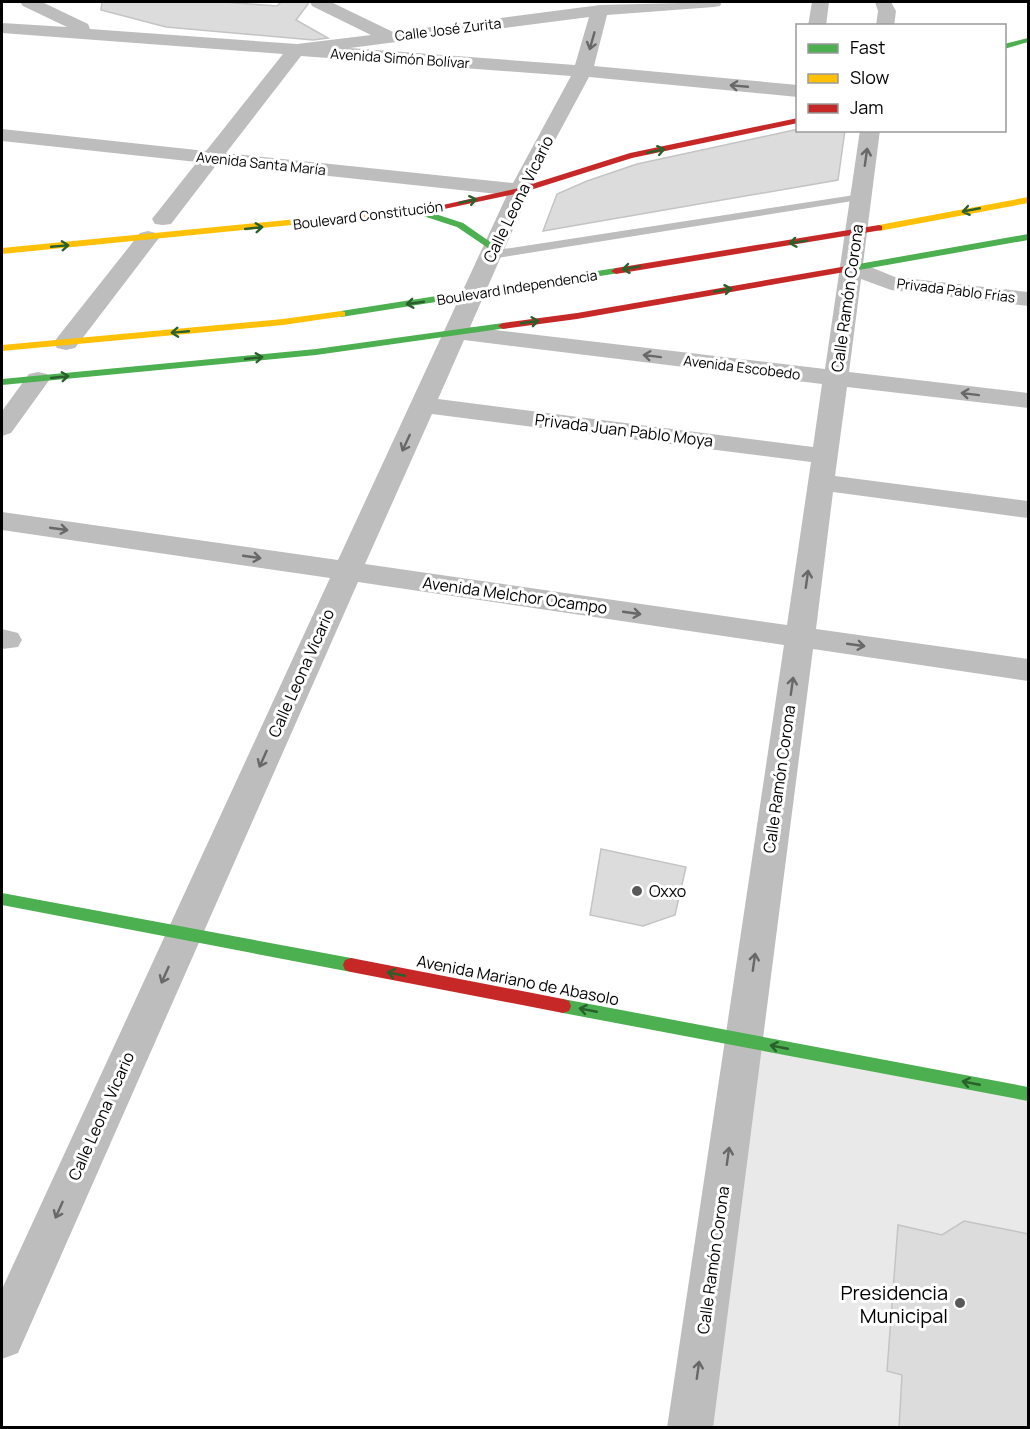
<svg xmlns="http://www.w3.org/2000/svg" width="1030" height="1429" viewBox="0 0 1030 1429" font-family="Manrope,sans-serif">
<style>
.green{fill:#e9e9e9}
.building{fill:#dcdcdc;stroke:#c4c4c4;stroke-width:1.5}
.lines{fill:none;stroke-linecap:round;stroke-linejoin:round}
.lane{fill:#bdbdbd;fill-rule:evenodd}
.street{fill:#bdbdbd;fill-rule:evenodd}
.fast{fill:#4caf50;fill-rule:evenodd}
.slow{fill:#ffc107;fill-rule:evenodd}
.jam{fill:#c62828;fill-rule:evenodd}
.oneway{stroke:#686868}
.oneway2{stroke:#2a602c}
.poi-dot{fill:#595959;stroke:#fff;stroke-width:2}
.labels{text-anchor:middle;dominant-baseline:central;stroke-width:6;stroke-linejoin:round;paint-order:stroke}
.far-street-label{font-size:14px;fill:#000;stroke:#fff}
.street-label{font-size:16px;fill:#000;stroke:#fff}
.poi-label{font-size:16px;fill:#000;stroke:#fff;text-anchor:start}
.near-poi-label{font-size:20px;fill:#000;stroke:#fff;text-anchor:end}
</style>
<rect width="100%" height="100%" fill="#fff"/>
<path class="green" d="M745,1043L1028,1096V1427L691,1428Z"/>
<path class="building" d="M102,2H224L277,6L281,2H308V4L296,20L328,38L313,40L166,27L101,10Z
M794,130H845L838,180L543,231L557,194L587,181L637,164Z
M601,849L686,867L675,915L643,926L590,915Z
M964,1221L1029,1234V1428H899L902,1375L887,1371L898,1225L942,1235Z"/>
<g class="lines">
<path class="lane" d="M861,194L865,195V199L491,259L485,255L491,251Z"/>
<path class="street" d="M20,2H42L88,24L90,29L297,44L371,35L312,6L310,2H331L393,32L600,5L722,2L720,6L714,7L607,15L594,66L798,85V97L589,77L540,168L470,327L825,369L860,130H880L863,264L895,277L1028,292V306L891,290L861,279L849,372L1028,393V408L847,387L835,476L1028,501V518L833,492L816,629L1028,659V681L813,649L713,1428H667L784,645L358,582L18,1353L2,1359V1289L330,578L2,530V512L338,560L507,195L217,164L171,224L163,225L155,224L152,219L197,162L2,141V129L206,151L283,54L2,33V23L67,27L23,6ZM589,17L575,65L350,48ZM301,56L571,76L513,183L226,153ZM464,340L822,384L813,447L438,399ZM432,414L811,462L787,625L365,564Z
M812,2H829L826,26H808Z
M875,2H891L896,11L894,26H876L878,11Z
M148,231L156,233L159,238L75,348L66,350L57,348L54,343L57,338L140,233Z
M38,372L47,374L50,379L11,433L2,436V411L29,374Z
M2,629L18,633L22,640L18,647L2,649Z"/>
<path class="fast" d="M1028,38V42L1004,49V44Z
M420,209L463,223L499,248L491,250L457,227L417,214V210Z
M1028,234V240L853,271L848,268L853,265Z
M616,268L619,269V273L341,317L336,314L341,311Z
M503,323L507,324V328L316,355L2,385V379L316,349Z
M2,893L351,958L357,960L359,965L357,970L351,972L2,905Z
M563,999L1028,1087V1101L563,1013L557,1011L555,1006L557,1001Z"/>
<path class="slow" d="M1028,197V203L879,231L874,228L879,225Z
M430,206L433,207V211L2,254V248Z
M341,311L345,312V316L283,325L2,351V345L283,319Z"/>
<path class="jam" d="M798,118V123L632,158L524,192L430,212L425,209L519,188L630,153Z
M879,225L882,226V230L616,274L611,271L616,268Z
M853,265L858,268L856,270L577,319L503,329L498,326L503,323L577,313Z
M351,958L563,999L569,1001L571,1006L569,1011L563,1013L351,972L345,970L343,965L345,960Z"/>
</g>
<defs><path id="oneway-shaft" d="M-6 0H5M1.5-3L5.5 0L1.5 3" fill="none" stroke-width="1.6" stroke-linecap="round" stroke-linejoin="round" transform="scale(1.5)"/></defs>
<g class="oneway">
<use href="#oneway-shaft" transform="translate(592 41) rotate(106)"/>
<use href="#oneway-shaft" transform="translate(739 86) rotate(-175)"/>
<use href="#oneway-shaft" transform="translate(866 157) rotate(-82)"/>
<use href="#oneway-shaft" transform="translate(652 356) rotate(-173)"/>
<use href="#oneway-shaft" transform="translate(970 394) rotate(-173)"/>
<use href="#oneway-shaft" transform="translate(406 443) rotate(115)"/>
<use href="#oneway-shaft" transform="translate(59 529) rotate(8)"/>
<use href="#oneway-shaft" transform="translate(252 557) rotate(8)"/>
<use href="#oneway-shaft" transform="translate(807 579) rotate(-82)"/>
<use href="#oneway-shaft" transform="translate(632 613) rotate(8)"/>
<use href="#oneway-shaft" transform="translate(856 645) rotate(8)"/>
<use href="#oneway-shaft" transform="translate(792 686) rotate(-82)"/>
<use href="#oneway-shaft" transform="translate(263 759) rotate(114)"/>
<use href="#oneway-shaft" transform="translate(754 962) rotate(-82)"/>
<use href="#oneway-shaft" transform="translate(165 975) rotate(114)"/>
<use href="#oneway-shaft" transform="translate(728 1156) rotate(-82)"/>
<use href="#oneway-shaft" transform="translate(59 1210) rotate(114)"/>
<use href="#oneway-shaft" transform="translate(698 1370) rotate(-82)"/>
</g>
<g class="oneway2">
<use href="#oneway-shaft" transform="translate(656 151) rotate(-12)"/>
<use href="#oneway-shaft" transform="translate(468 201) rotate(-12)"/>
<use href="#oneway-shaft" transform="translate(971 210) rotate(169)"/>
<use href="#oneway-shaft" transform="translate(254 228) rotate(-6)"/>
<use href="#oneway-shaft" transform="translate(798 242) rotate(171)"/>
<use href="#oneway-shaft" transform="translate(60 246) rotate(-5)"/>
<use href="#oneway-shaft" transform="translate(631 268) rotate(170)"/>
<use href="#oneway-shaft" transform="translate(723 290) rotate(-10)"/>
<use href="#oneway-shaft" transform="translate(415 303) rotate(172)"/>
<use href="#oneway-shaft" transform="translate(530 322) rotate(-8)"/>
<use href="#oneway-shaft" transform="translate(180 332) rotate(175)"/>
<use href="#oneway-shaft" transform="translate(254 358) rotate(-6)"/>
<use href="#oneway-shaft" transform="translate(60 377) rotate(-6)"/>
<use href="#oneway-shaft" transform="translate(396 974) rotate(-169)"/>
<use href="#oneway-shaft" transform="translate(588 1010) rotate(-169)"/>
<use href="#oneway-shaft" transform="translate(779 1047) rotate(-169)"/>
<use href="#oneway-shaft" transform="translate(971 1083) rotate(-169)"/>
</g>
<g class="poi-dot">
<circle cx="637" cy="891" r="6"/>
<circle cx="960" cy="1303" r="6"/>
</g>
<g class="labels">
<g class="far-street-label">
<text transform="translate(448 29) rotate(-7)">Calle José Zurita</text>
<text transform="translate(400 58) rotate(4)">Avenida Simón Bolívar</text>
<text transform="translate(261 163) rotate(6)">Avenida Santa María</text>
<text transform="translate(368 215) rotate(-7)">Boulevard Constitución</text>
<text transform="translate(517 287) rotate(-9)">Boulevard Independencia</text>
<text transform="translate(956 290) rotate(7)">Privada Pablo Frías</text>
<text transform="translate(742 367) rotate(7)">Avenida Escobedo</text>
</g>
<g class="street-label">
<text transform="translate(518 199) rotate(-64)">Calle Leona Vicario</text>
<text transform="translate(847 298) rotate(-82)">Calle Ramón Corona</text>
<text transform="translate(624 430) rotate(7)">Privada Juan Pablo Moya</text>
<text transform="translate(515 595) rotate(8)">Avenida Melchor Ocampo</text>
<text transform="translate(301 673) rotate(-66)">Calle Leona Vicario</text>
<text transform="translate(779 779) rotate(-82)">Calle Ramón Corona</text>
<text transform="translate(518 980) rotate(11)">Avenida Mariano de Abasolo</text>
<text transform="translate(101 1116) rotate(-66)">Calle Leona Vicario</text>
<text transform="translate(713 1260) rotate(-82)">Calle Ramón Corona</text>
</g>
<g class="poi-label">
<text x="649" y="891">Oxxo</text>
</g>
<g class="near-poi-label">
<text x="948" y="1292">Presidencia<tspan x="948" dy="23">Municipal</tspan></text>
</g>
</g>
<rect width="1030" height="1429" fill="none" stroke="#000000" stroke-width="6"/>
<rect x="796" y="24" width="210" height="108" fill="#ffffff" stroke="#999999" stroke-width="1.5"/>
<rect x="808" y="44" width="30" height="9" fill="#4caf50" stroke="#999999" stroke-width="1.5"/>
<text x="850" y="54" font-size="18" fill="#000000">Fast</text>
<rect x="808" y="74" width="30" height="9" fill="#ffc107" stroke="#999999" stroke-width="1.5"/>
<text x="850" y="84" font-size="18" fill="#000000">Slow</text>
<rect x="808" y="104" width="30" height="9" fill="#c62828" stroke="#999999" stroke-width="1.5"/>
<text x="850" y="114" font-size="18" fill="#000000">Jam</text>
</svg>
